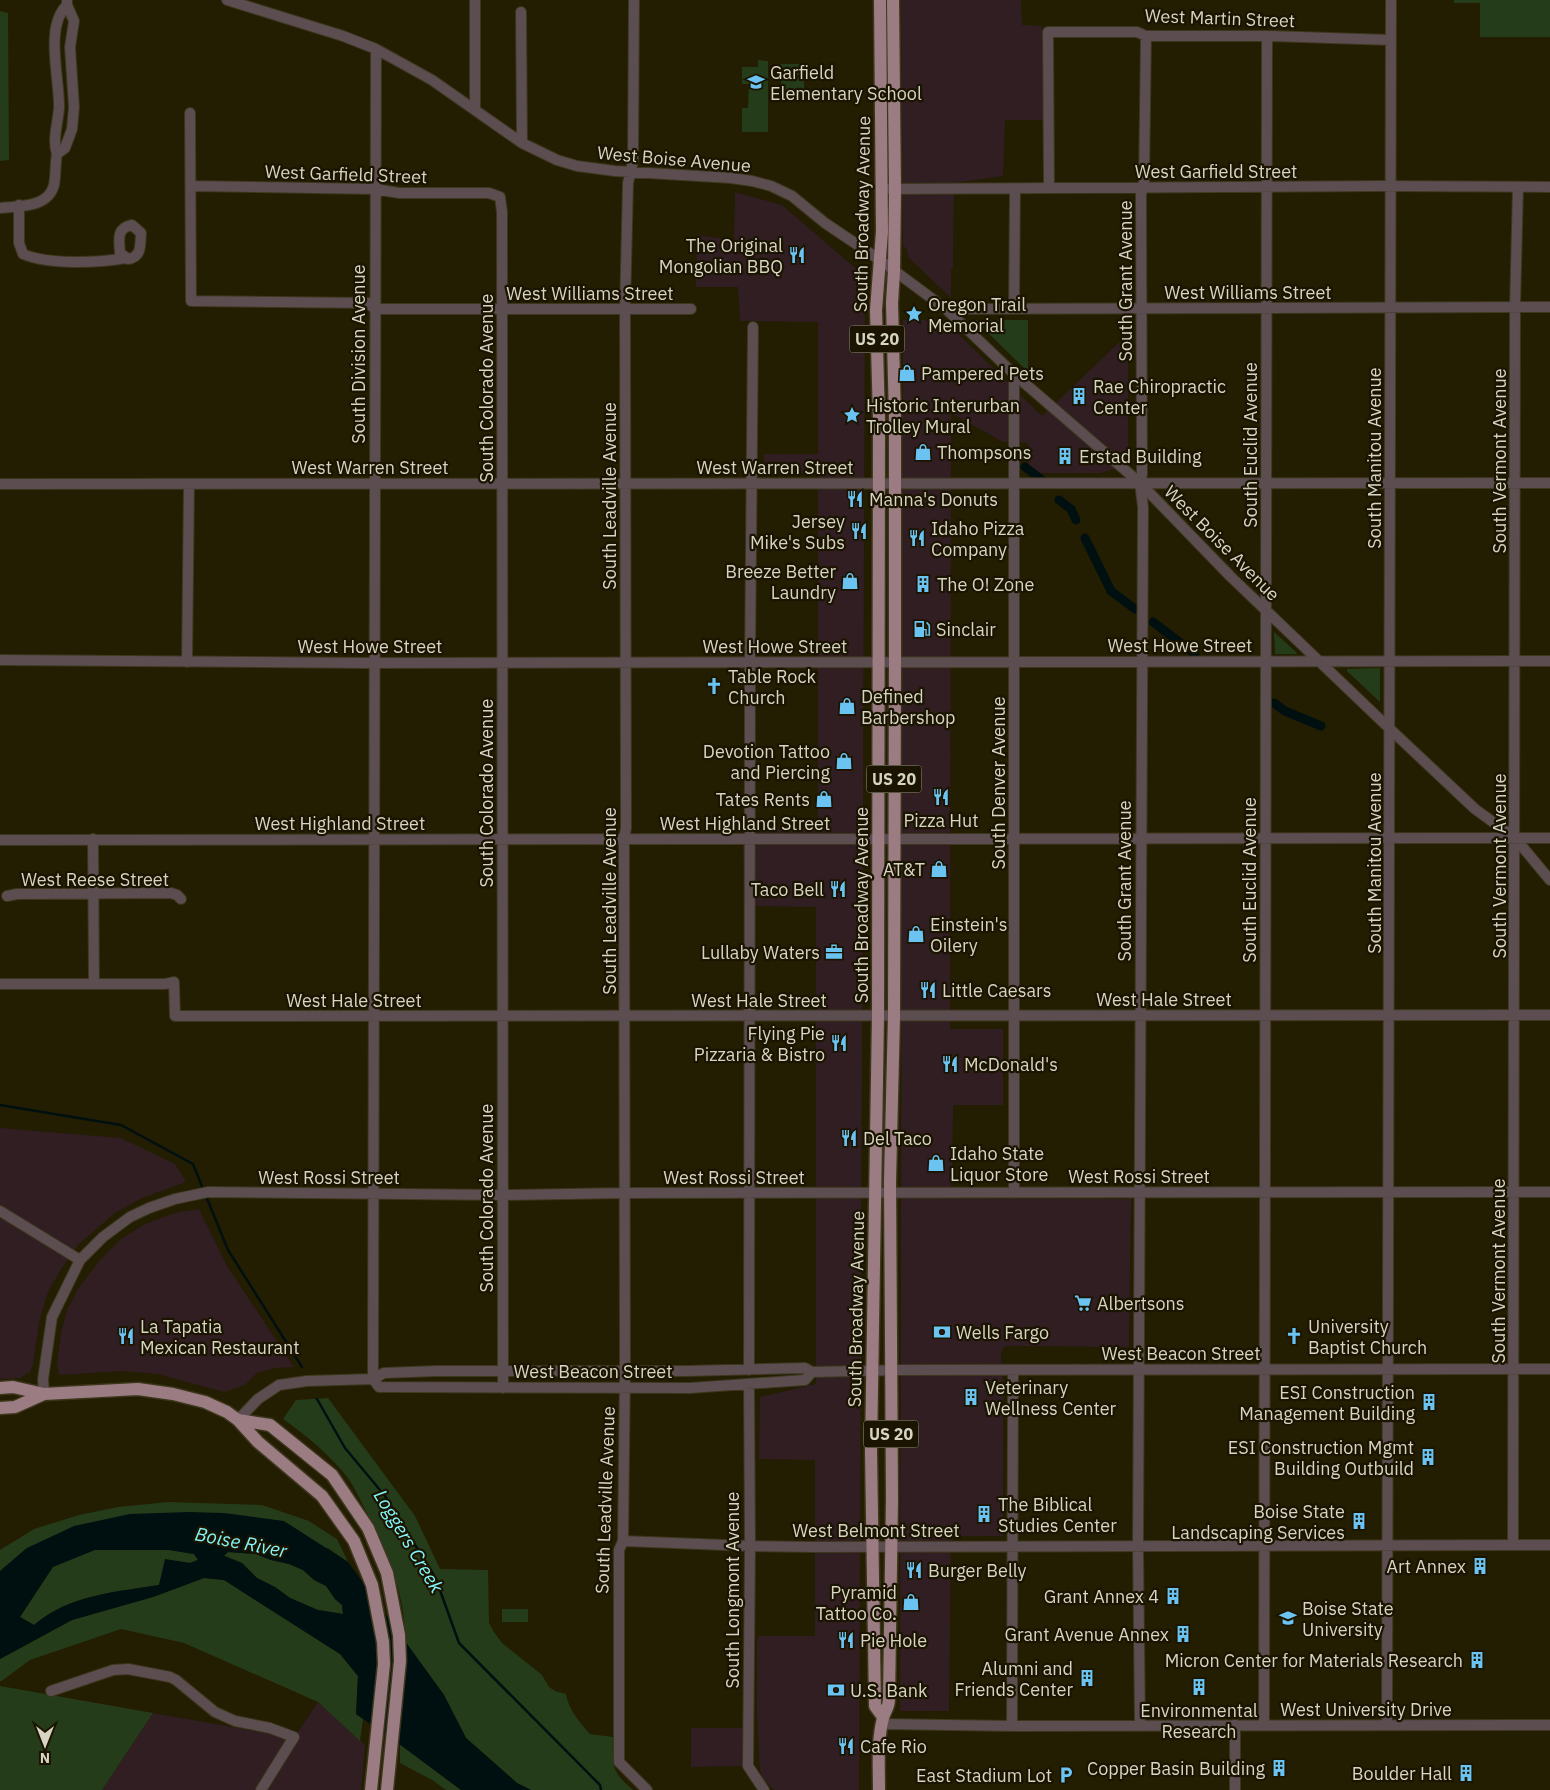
<svg xmlns="http://www.w3.org/2000/svg" width="1550" height="1790" viewBox="0 0 1550 1790" font-family="'IBM Plex Sans',sans-serif">
<style>
.commercial{fill:#311e22}
.green{fill:#253c1a}
.water{fill:#001011;fill-rule:evenodd}
.lines{fill:none;stroke-linecap:round;stroke-linejoin:round}
.stream{stroke:#001011;stroke-width:2.5}
.canal{stroke:#001011;stroke-width:9}
.minor-casing{stroke:#3c371c;stroke-width:12}
.major-casing{stroke:#3c371c;stroke-width:15}
.minor{stroke:#5c4d50;stroke-width:10}
.major{stroke:#9b7c82;stroke-width:12}
.labels{text-anchor:middle;dominant-baseline:central;stroke-width:4.5;stroke-linejoin:round;paint-order:stroke}
.shield{fill:#1a1400;stroke:#9e9a88;stroke-width:1}
.shield-label{font-size:16px;font-weight:bold;fill:#d7d4c3}
.street-label{font-size:18px;fill:#d7d4c3;stroke:#1a1400}
.poi-label{font-size:18px;fill:#d7d4c3;stroke:#1a1400;text-anchor:start}
.water-label{font-size:19px;font-style:italic;fill:#82f6fb;stroke:#1a1400}
</style>
<rect width="100%" height="100%" fill="#231d01"/>
<path class="commercial" d="M901,0H1021L1022,25L1042,26L1043,120H1005L1003,176L954,183L953,269H951V298L908,257L907,250L903,245Z
M735,192L782,205L860,272L862,282L865,287L859,1790H774L763,1779L760,1770L757,1712V1639L759,1636H815V1460L759,1459L760,1397L816,1384V907L744,906L743,829H818V473H765L764,454H818V322L740,321L738,287H696L697,235L734,240Z
M903,320H944L1042,416L1128,334V465L1101,473H1029L1028,443L1003,442L951,413L950,1029H1003V1105H953L952,1181L949,1199H1131L1129,1347L1005,1346L1001,1353L1003,1386V1536H951L949,1711H900Z
M0,1128L121,1138L175,1164L186,1182L142,1198L115,1213L79,1244L61,1269L48,1292L39,1322L33,1365L30,1372L20,1378L0,1379Z
M199,1209L227,1266L294,1367L275,1368L257,1373L245,1385L224,1392L158,1374L122,1371L61,1375L59,1374L57,1365L61,1333L67,1310L78,1289L99,1261L121,1239L145,1224L175,1213Z
M318,1702L365,1745L361,1790H102L153,1713L294,1738Z
M691,1728H742V1766L691,1767Z"/>
<path class="green" d="M1454,0H1550V37H1480V3H1454Z
M0,11L8,13L9,160L0,161Z
M758,60L768,61V132H742V108H748L749,84H742V67H758Z
M781,64H804V75H781Z
M781,78H804V92H781Z
M975,320H1028V372Z
M1274,632L1296,652L1297,654H1275Z
M1380,668V702L1347,671V669Z
M328,1398L415,1516L440,1569L488,1570L489,1623L494,1632L502,1643L542,1675L549,1687L555,1691L566,1694C568,1709 580,1723 590,1734L613,1737C613,1767 610,1770 633,1790H531L517,1783L466,1738L444,1695L405,1642C407,1596 386,1551 366,1511C360,1500 355,1488 348,1478C330,1455 307,1436 283,1419L296,1400Z
M169,1502L262,1505L309,1521L332,1536L337,1539L348,1562L328,1548H27L0,1571V1550L34,1529L79,1515L118,1507Z
M95,1549L169,1550L194,1554L198,1560L190,1563L166,1560L159,1585C116,1592 69,1595 34,1625L20,1617L53,1566Z
M228,1552L256,1554L271,1560L289,1564L303,1570L314,1580L326,1586L335,1599L342,1605L343,1614L318,1610L290,1598L275,1587L257,1578L242,1563L223,1555Z
M204,1578L224,1580L340,1654L358,1676L356,1714L363,1719L360,1741L318,1702L184,1643L121,1629L30,1660L0,1682V1659L72,1620L153,1597Z
M502,1609H528V1622H502Z
M0,1686L153,1713L102,1790H0Z
M400,1744L406,1749L461,1790H446L432,1780L400,1763Z"/>
<path class="water" d="M189,1512L224,1513L284,1521L348,1562L444,1695L466,1738L517,1783L531,1790H461L406,1749L356,1714L358,1676L340,1654L224,1580L204,1578L153,1597L72,1620L0,1659V1571L27,1548L74,1526L130,1514ZM95,1550H169L194,1554L198,1560L190,1563L165,1559L159,1585C115,1592 69,1595 34,1625L20,1617L53,1567ZM228,1552L256,1554L271,1560L289,1564L303,1570L314,1580L326,1586L335,1599L342,1605L343,1614L318,1610L290,1598L275,1587L257,1578L242,1563L224,1556Z"/>
<g class="lines">
<path class="stream" d="M0,1105L121,1125L193,1164L203,1189
M206,1196L228,1250L302,1367
M317,1399L345,1448L385,1496L436,1579L459,1643L600,1785L601,1790"/>
<path class="canal" d="M1025,467L1042,480
M1059,500L1071,509L1076,520
M1085,538L1111,591L1135,609
M1153,622L1195,654
M1274,703L1285,711L1321,726"/>
<g class="minor-casing">
<path id="minor" d="M227,0L343,36L376,49L432,80L522,143L557,160L577,166L615,171L731,178L752,181L771,186L792,196L825,223L880,260L946,309L1014,374L1140,483L1231,577L1390,729L1475,809L1515,838L1550,880
M634,0L633,161L628,183L625,309L626,828L624,839L625,1371L623,1541L619,1550V1762L647,1790
M67,5C44,27 60,79 59,108C58,123 52,140 57,154L65,148L72,129L74,107L70,47L74,21L67,5V0
M521,12L522,143
M475,109V0
M190,113L191,301L368,303L375,309H691
M191,186L375,189L399,193H489L500,197L502,212L503,1388
M1049,188L1048,32H1137L1146,36H1267L1391,40
M889,189L1382,186L1550,187
M19,205V243L23,254C49,265 98,263 126,258
M0,208C19,206 48,208 54,185C56,175 55,164 57,154
M132,225L141,233C140,245 142,257 128,259L120,253C119,240 116,228 132,225Z
M946,309L1550,307
M1014,309L1015,189
M0,484L1550,483
M0,660L366,663L1550,661
M187,662L189,484
M93,839L94,984
M0,840L1550,838
M7,896L17,894L171,893L177,895L181,899
M0,984H165L174,982L175,1016L1550,1015
M1014,1193V374
M0,1211L80,1260
M749,1370L750,662L753,327
M373,1379L376,49
M373,1379L379,1387L690,1388L805,1380L812,1372
M749,1385L750,1546L748,1766L764,1790
M44,1394L43,1379L52,1317L80,1260L103,1237L130,1217L149,1208L175,1199L208,1192L502,1195L624,1193L1550,1192
M238,1420L258,1399L279,1385L307,1381L373,1379L384,1373L436,1371H687L805,1368L812,1372L901,1370L1550,1369
M623,1541L750,1546L813,1547L1550,1545
M1513,1545L1515,307L1518,187
M51,1691L113,1670L128,1669L170,1677L176,1680L215,1712L235,1721L270,1728L294,1737L261,1790
M883,1724L1012,1726L1550,1725
M1235,1725V1790
M1264,1725L1267,36
M1387,1725L1391,0
M1012,1726L1013,1370
M1140,1726L1138,1546L1143,507L1140,483L1142,474L1141,195L1144,181L1146,36"/>
</g>
<g class="major-casing">
<path id="major" d="M880,0L882,232L876,310L879,419L878,1016L871,1451L875,1706L883,1717
M0,1388L13,1387L44,1394L138,1389L173,1394L205,1402L227,1412L238,1420L258,1442L322,1496L354,1541L372,1585L383,1642L384,1664L371,1790
M0,1408L15,1407L44,1394
M238,1420L270,1425L332,1475L368,1528L387,1573L399,1635L400,1661L387,1790
M879,1790C879,1766 877,1741 883,1718C885,1710 889,1708 889,1699L892,1499L890,1181L894,1016L895,662V418L892,303L894,271L895,190L893,0"/>
</g>
<use href="#minor" class="minor"/>
<use href="#major" class="major"/>
</g>
<defs>
<g id="school-bare" transform="scale(1.35)"><path d="M0-5L7-2L0 1L-7-2ZM-4 1L0 2.5L4 1V4Q0 6-4 4Z" fill="#6bc3f2" stroke="#1a1400" stroke-width="2.5" paint-order="stroke"/></g>
<g id="restaurant-bare" transform="scale(1.35)"><path d="M-5-6h1v4h1v-4h1v4h1v-4h1v5L-1.5 .5V6h-2V.5L-5-1ZM5-6V6H3V1.5H1.5Q1.5-4 5-6Z" fill="#6bc3f2" stroke="#1a1400" stroke-width="2.5" paint-order="stroke"/></g>
<g id="sight-bare" transform="scale(1.35)"><path d="M0-6L1.8-2.2L6-1.7L2.9 1.2L3.7 5.4L0 3.3L-3.7 5.4L-2.9 1.2L-6-1.7L-1.8-2.2Z" fill="#6bc3f2" stroke="#1a1400" stroke-width="2.5" paint-order="stroke"/></g>
<g id="shop-bare" transform="scale(1.35)"><path d="M-5-2.5h2.3a2.7 3.5 0 0 1 5.4 0H5L5.5 6h-11ZM-1.5-2.5h3a1.5 2.3 0 0 0-3 0Z" fill="#6bc3f2" stroke="#1a1400" stroke-width="2.5" paint-order="stroke"/></g>
<g id="building-bare" transform="scale(1.35)"><path d="M-4-6H4V6H1V3H-1V6H-4ZM-2.5-4.3h1.7v1.8h-1.7ZM.8-4.3h1.7v1.8H.8ZM-2.5-1h1.7V.8h-1.7ZM.8-1h1.7V.8H.8Z" fill="#6bc3f2" stroke="#1a1400" stroke-width="2.5" paint-order="stroke"/></g>
<g id="fuel-bare" transform="scale(1.35)"><path d="M-5.5-6h7V0h2V4h1.3V-2.5L3-4.5l.8-.8L6-3V5H2.5V1h-1V6h-7ZM-4.2-4.7v3.2H.2V-4.7Z" fill="#6bc3f2" stroke="#1a1400" stroke-width="2.5" paint-order="stroke"/></g>
<g id="church-bare" transform="scale(1.35)"><path d="M-1.2-6h2.4v3.5h3.3v2.4h-3.3V6h-2.4V-.1h-3.3v-2.4h3.3Z" fill="#6bc3f2" stroke="#1a1400" stroke-width="2.5" paint-order="stroke"/></g>
<g id="office-bare" transform="scale(1.35)"><path d="M-6-3h4V-5.5h4V-3h4V5H-6ZM-1-4.5V-3h2v-1.5ZM-6 0V1H6V0Z" fill="#6bc3f2" stroke="#1a1400" stroke-width="2.5" paint-order="stroke"/></g>
<g id="supermarket-bare" transform="scale(1.35)"><path d="M-6-5.5h2.5l.6 2H6L4.5 2H-2.5L-4.4-4H-6ZM-1.5 3.2a1.3 1.3 0 1 0 .1 0ZM3 3.2a1.3 1.3 0 1 0 .1 0Z" fill="#6bc3f2" stroke="#1a1400" stroke-width="2.5" paint-order="stroke"/></g>
<g id="bank-bare" transform="scale(1.35)"><path d="M-6-4H6V4H-6ZM0-2.3a2.3 2.3 0 1 0 0 4.6a2.3 2.3 0 1 0 0-4.6Z" fill="#6bc3f2" stroke="#1a1400" stroke-width="2.5" paint-order="stroke"/></g>
<g id="university-bare" transform="scale(1.35)"><path d="M0-5L7-2L0 1L-7-2ZM-4 1L0 2.5L4 1V4Q0 6-4 4Z" fill="#6bc3f2" stroke="#1a1400" stroke-width="2.5" paint-order="stroke"/></g>
<g id="parking-bare" transform="scale(1.35)"><path d="M-3.5-5.5H1a3.5 3.5 0 0 1 0 7H-1V5.5H-3.5ZM-1-3.4V-.6H.8a1.4 1.4 0 0 0 0-2.8Z" fill="#6bc3f2" stroke="#1a1400" stroke-width="2.5" paint-order="stroke"/></g>
</defs>
<g fill-rule="evenodd">
<use href="#school-bare" x="756" y="82"/>
<use href="#restaurant-bare" x="797" y="255"/>
<use href="#sight-bare" x="914" y="314"/>
<use href="#shop-bare" x="907" y="373"/>
<use href="#building-bare" x="1079" y="396"/>
<use href="#sight-bare" x="852" y="415"/>
<use href="#shop-bare" x="923" y="452"/>
<use href="#building-bare" x="1065" y="456"/>
<use href="#restaurant-bare" x="855" y="499"/>
<use href="#restaurant-bare" x="859" y="531"/>
<use href="#restaurant-bare" x="917" y="538"/>
<use href="#shop-bare" x="850" y="581"/>
<use href="#building-bare" x="923" y="584"/>
<use href="#fuel-bare" x="922" y="629"/>
<use href="#church-bare" x="714" y="686"/>
<use href="#shop-bare" x="847" y="706"/>
<use href="#shop-bare" x="844" y="761"/>
<use href="#restaurant-bare" x="941" y="797"/>
<use href="#shop-bare" x="824" y="799"/>
<use href="#shop-bare" x="939" y="869"/>
<use href="#restaurant-bare" x="838" y="889"/>
<use href="#shop-bare" x="916" y="934"/>
<use href="#office-bare" x="834" y="952"/>
<use href="#restaurant-bare" x="928" y="990"/>
<use href="#restaurant-bare" x="839" y="1043"/>
<use href="#restaurant-bare" x="950" y="1064"/>
<use href="#restaurant-bare" x="849" y="1138"/>
<use href="#shop-bare" x="936" y="1163"/>
<use href="#supermarket-bare" x="1083" y="1303"/>
<use href="#bank-bare" x="942" y="1332"/>
<use href="#restaurant-bare" x="126" y="1336"/>
<use href="#church-bare" x="1294" y="1336"/>
<use href="#building-bare" x="971" y="1397"/>
<use href="#building-bare" x="1429" y="1402"/>
<use href="#building-bare" x="1428" y="1457"/>
<use href="#building-bare" x="984" y="1514"/>
<use href="#building-bare" x="1359" y="1521"/>
<use href="#building-bare" x="1480" y="1566"/>
<use href="#restaurant-bare" x="914" y="1570"/>
<use href="#building-bare" x="1173" y="1596"/>
<use href="#shop-bare" x="911" y="1602"/>
<use href="#university-bare" x="1288" y="1618"/>
<use href="#building-bare" x="1183" y="1634"/>
<use href="#restaurant-bare" x="846" y="1640"/>
<use href="#building-bare" x="1477" y="1660"/>
<use href="#building-bare" x="1087" y="1678"/>
<use href="#building-bare" x="1199" y="1687"/>
<use href="#bank-bare" x="836" y="1690"/>
<use href="#restaurant-bare" x="846" y="1746"/>
<use href="#building-bare" x="1279" y="1768"/>
<use href="#building-bare" x="1466" y="1773"/>
<use href="#parking-bare" x="1066" y="1775"/>
</g>
<g class="labels">
<g class="shield">
<rect x="849.5" y="325.5" width="55" height="27" rx="4"/>
<rect x="866.5" y="765.5" width="55" height="27" rx="4"/>
<rect x="863.5" y="1420.5" width="55" height="27" rx="4"/>
</g>
<g class="shield-label">
<text x="877" y="339">US 20</text>
<text x="894" y="779">US 20</text>
<text x="891" y="1434">US 20</text>
</g>
<g class="street-label">
<text transform="translate(1220 18) rotate(2)">West Martin Street</text>
<text transform="translate(674 159) rotate(5)">West Boise Avenue</text>
<text x="1216" y="171">West Garfield Street</text>
<text transform="translate(346 174) rotate(2)">West Garfield Street</text>
<text transform="translate(862 214) rotate(-89)">South Broadway Avenue</text>
<text transform="translate(1125 281) rotate(-90)">South Grant Avenue</text>
<text x="1248" y="292">West Williams Street</text>
<text x="590" y="293">West Williams Street</text>
<text transform="translate(358 354) rotate(-90)">South Division Avenue</text>
<text transform="translate(486 388) rotate(-90)">South Colorado Avenue</text>
<text transform="translate(1250 445) rotate(-90)">South Euclid Avenue</text>
<text transform="translate(1374 458) rotate(-90)">South Manitou Avenue</text>
<text transform="translate(1499 461) rotate(-90)">South Vermont Avenue</text>
<text x="370" y="467">West Warren Street</text>
<text x="775" y="467">West Warren Street</text>
<text transform="translate(609 496) rotate(-90)">South Leadville Avenue</text>
<text transform="translate(1222 543) rotate(45)">West Boise Avenue</text>
<text x="1180" y="645">West Howe Street</text>
<text x="370" y="646">West Howe Street</text>
<text x="775" y="646">West Howe Street</text>
<text transform="translate(998 783) rotate(-90)">South Denver Avenue</text>
<text transform="translate(486 793) rotate(-90)">South Colorado Avenue</text>
<text x="340" y="823">West Highland Street</text>
<text x="745" y="823">West Highland Street</text>
<text transform="translate(1374 863) rotate(-90)">South Manitou Avenue</text>
<text transform="translate(1499 866) rotate(-90)">South Vermont Avenue</text>
<text x="95" y="879">West Reese Street</text>
<text transform="translate(1249 880) rotate(-90)">South Euclid Avenue</text>
<text transform="translate(1124 881) rotate(-90)">South Grant Avenue</text>
<text transform="translate(609 901) rotate(-90)">South Leadville Avenue</text>
<text transform="translate(861 905) rotate(-90)">South Broadway Avenue</text>
<text x="1164" y="999">West Hale Street</text>
<text x="354" y="1000">West Hale Street</text>
<text x="759" y="1000">West Hale Street</text>
<text x="1139" y="1176">West Rossi Street</text>
<text x="329" y="1177">West Rossi Street</text>
<text x="734" y="1177">West Rossi Street</text>
<text transform="translate(486 1198) rotate(-90)">South Colorado Avenue</text>
<text transform="translate(1498 1271) rotate(-90)">South Vermont Avenue</text>
<text transform="translate(856 1309) rotate(-89)">South Broadway Avenue</text>
<text x="1181" y="1353">West Beacon Street</text>
<text x="593" y="1371">West Beacon Street</text>
<text transform="translate(605 1500) rotate(-88)">South Leadville Avenue</text>
<text x="876" y="1530">West Belmont Street</text>
<text transform="translate(732 1590) rotate(-90)">South Longmont Avenue</text>
<text x="1366" y="1709">West University Drive</text>
</g>
<g class="poi-label">
<text x="770" y="72">Garfield<tspan x="770" dy="21">Elementary School</tspan></text>
<text x="783" y="245" text-anchor="end">The Original<tspan x="783" dy="21">Mongolian BBQ</tspan></text>
<text x="928" y="304">Oregon Trail<tspan x="928" dy="21">Memorial</tspan></text>
<text x="921" y="373">Pampered Pets</text>
<text x="1093" y="386">Rae Chiropractic<tspan x="1093" dy="21">Center</tspan></text>
<text x="866" y="405">Historic Interurban<tspan x="866" dy="21">Trolley Mural</tspan></text>
<text x="937" y="452">Thompsons</text>
<text x="1079" y="456">Erstad Building</text>
<text x="869" y="499">Manna's Donuts</text>
<text x="845" y="521" text-anchor="end">Jersey<tspan x="845" dy="21">Mike's Subs</tspan></text>
<text x="931" y="528">Idaho Pizza<tspan x="931" dy="21">Company</tspan></text>
<text x="836" y="571" text-anchor="end">Breeze Better<tspan x="836" dy="21">Laundry</tspan></text>
<text x="937" y="584">The O! Zone</text>
<text x="936" y="629">Sinclair</text>
<text x="728" y="676">Table Rock<tspan x="728" dy="21">Church</tspan></text>
<text x="861" y="696">Defined<tspan x="861" dy="21">Barbershop</tspan></text>
<text x="830" y="751" text-anchor="end">Devotion Tattoo<tspan x="830" dy="21">and Piercing</tspan></text>
<text x="810" y="799" text-anchor="end">Tates Rents</text>
<text x="941" y="820" text-anchor="middle">Pizza Hut</text>
<text x="925" y="869" text-anchor="end">AT&amp;T</text>
<text x="824" y="889" text-anchor="end">Taco Bell</text>
<text x="930" y="924">Einstein's<tspan x="930" dy="21">Oilery</tspan></text>
<text x="820" y="952" text-anchor="end">Lullaby Waters</text>
<text x="942" y="990">Little Caesars</text>
<text x="825" y="1033" text-anchor="end">Flying Pie<tspan x="825" dy="21">Pizzaria &amp; Bistro</tspan></text>
<text x="964" y="1064">McDonald's</text>
<text x="863" y="1138">Del Taco</text>
<text x="950" y="1153">Idaho State<tspan x="950" dy="21">Liquor Store</tspan></text>
<text x="1097" y="1303">Albertsons</text>
<text x="140" y="1326">La Tapatia<tspan x="140" dy="21">Mexican Restaurant</tspan></text>
<text x="1308" y="1326">University<tspan x="1308" dy="21">Baptist Church</tspan></text>
<text x="956" y="1332">Wells Fargo</text>
<text x="985" y="1387">Veterinary<tspan x="985" dy="21">Wellness Center</tspan></text>
<text x="1415" y="1392" text-anchor="end">ESI Construction<tspan x="1415" dy="21">Management Building</tspan></text>
<text x="1414" y="1447" text-anchor="end">ESI Construction Mgmt<tspan x="1414" dy="21">Building Outbuild</tspan></text>
<text x="998" y="1504">The Biblical<tspan x="998" dy="21">Studies Center</tspan></text>
<text x="1345" y="1511" text-anchor="end">Boise State<tspan x="1345" dy="21">Landscaping Services</tspan></text>
<text x="1466" y="1566" text-anchor="end">Art Annex</text>
<text x="928" y="1570">Burger Belly</text>
<text x="897" y="1592" text-anchor="end">Pyramid<tspan x="897" dy="21">Tattoo Co.</tspan></text>
<text x="1159" y="1596" text-anchor="end">Grant Annex 4</text>
<text x="1302" y="1608">Boise State<tspan x="1302" dy="21">University</tspan></text>
<text x="1169" y="1634" text-anchor="end">Grant Avenue Annex</text>
<text x="860" y="1640">Pie Hole</text>
<text x="1463" y="1660" text-anchor="end">Micron Center for Materials Research</text>
<text x="1073" y="1668" text-anchor="end">Alumni and<tspan x="1073" dy="21">Friends Center</tspan></text>
<text x="850" y="1690">U.S. Bank</text>
<text x="1199" y="1710" text-anchor="middle">Environmental<tspan x="1199" dy="21">Research</tspan></text>
<text x="860" y="1746">Cafe Rio</text>
<text x="1265" y="1768" text-anchor="end">Copper Basin Building</text>
<text x="1452" y="1773" text-anchor="end">Boulder Hall</text>
<text x="1052" y="1775" text-anchor="end">East Stadium Lot</text>
</g>
<g class="water-label">
<text transform="translate(409 1541) rotate(59)">Loggers Creek</text>
<text transform="translate(241 1542) rotate(11)">Boise River</text>
</g>
</g>
<g transform="translate(45 1745) rotate(180)" stroke="#1a1400" stroke-width="4" paint-order="stroke">
<path d="M0-4L9 19L0 12L-9 19Z" fill="#d7d4c3"/>
<text y="-8" font-size="14" font-weight="bold" text-anchor="middle" fill="#d7d4c3">N</text>
</g>
</svg>
